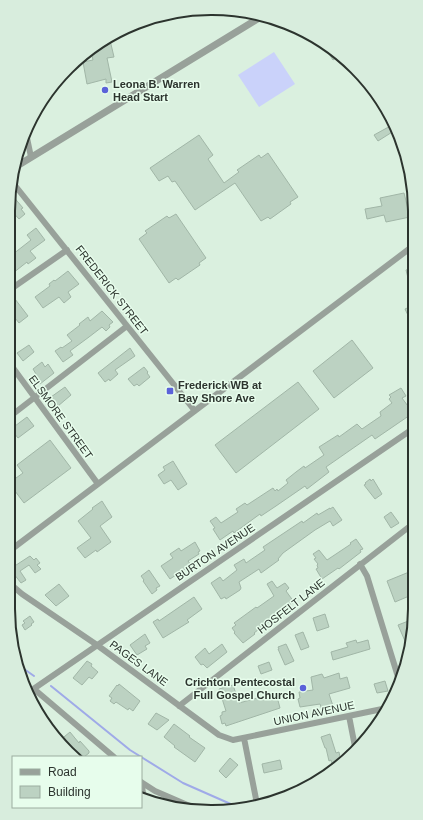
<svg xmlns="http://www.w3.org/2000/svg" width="423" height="820" viewBox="0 0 423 820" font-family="Arial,sans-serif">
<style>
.green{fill:#cad2fa}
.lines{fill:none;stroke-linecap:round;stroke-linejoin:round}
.stream{stroke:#9faae8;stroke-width:2}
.building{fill:#bcd2c2;stroke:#a1b6a7}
.minor{stroke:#98a19a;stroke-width:6}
.tertiary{stroke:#98a19a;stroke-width:7}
.poi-dot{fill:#5b62d9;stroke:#e7fdec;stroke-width:1.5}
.labels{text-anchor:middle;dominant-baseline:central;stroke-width:3;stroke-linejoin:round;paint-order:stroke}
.poi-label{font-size:11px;font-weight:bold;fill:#2c342e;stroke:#e7fdec;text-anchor:start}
.street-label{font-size:11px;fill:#2c342e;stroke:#e7fdec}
.rim{fill:none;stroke:#2c342e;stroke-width:2}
</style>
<rect width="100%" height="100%" fill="#daf0df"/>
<path class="green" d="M274,52L295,84L259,107L238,75Z"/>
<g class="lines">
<path class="stream" d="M17,664L34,676
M51,686L130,750L183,783L242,809"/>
</g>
<path class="building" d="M110,40L114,57L107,58L112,82L106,83V79L87,84L83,62L93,60L91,51Z
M322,43L335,51L340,55L333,60Z
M394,124L397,129L378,141L374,135Z
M199,135L213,155L208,159L224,183L239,172L237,170L259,155L261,158L268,153L298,197L290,202L291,204L270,219L268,217L261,221L235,183L195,210L175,181L172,182L168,176L159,181L150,168Z
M404,193L410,217L386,222L384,215L367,219L365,209L382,206L380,198Z
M12,195L23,208L21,209L25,214L19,219L8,207L9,198Z
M176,214L206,258L199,263L200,265L178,280L176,278L169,283L139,239L147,233L145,231L167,216L169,218Z
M36,228L45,240L30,251L36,258L28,264L27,262L8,277V258L31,240L27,235Z
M413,268L414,290H411L406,270Z
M68,271L79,284L68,292L71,297L64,303L59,297L43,308L35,297L50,286L49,284L54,280L55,281Z
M15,299L28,316L19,323L8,309V304Z
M414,305V328L405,309Z
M102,311L113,322L109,325L110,327L106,331L102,327L89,337L70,351L73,355L63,362L55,351L61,347L62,348L72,341L67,335L80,325L79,324L88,317L90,321Z
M352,340L373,368L334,398L313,371Z
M29,345L34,352L23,361L17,353Z
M130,348L135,356L115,370L118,374L110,381L109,379L105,382L98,373Z
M42,362L45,367L48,364L54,373L40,384L33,375L36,374L33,369Z
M144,367L148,372L147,373L150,377L139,386L137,384L134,386L128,379Z
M298,382L319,409L236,473L215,445Z
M65,387L71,395L58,406L51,397Z
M401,388L406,396L402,398L413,413L375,439L372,435L326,467L329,472L307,489L305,486L276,506L261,516L260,514L234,533L233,531L220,540L213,529L215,528L210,521L216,517L221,523L238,512L236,509L245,503L247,505L273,488L275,491L277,489L278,491L288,483L286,480L296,472L304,466L305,468L324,455L319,447L338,435L339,437L357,424L362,429L381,416L380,412L392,403L389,399L391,397L389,395Z
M27,417L34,426L18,438L11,429Z
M50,440L71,468L24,503L9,483L23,473L17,465Z
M173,461L187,484L178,490L171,480L164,484L158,475L165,470L163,467Z
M370,479L371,481L373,479L382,494L375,499L364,485L366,484L365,483Z
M102,501L112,517L100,526L111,542L97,552L96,550L85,558L77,548L91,538L78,521L93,509L92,508Z
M333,507L342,520L333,526L330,521L315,530L283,553L278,559L279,560L261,573L259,569L239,582L241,588L240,590L226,599L225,597L221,599L211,583L220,577L223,581L237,570L234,565L244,559L246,563L265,550L263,547L302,521L303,523L317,513L318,515L330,508V509Z
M391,512L399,523L391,528L384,517Z
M356,539L363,549L360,550L361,552L339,569L338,568L322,579L316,569L318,568L317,565L318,564L314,559L316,558L313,554L319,550L327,560L351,544L350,543Z
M195,542L200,551L198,552L199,554L188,561L191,565L170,579L161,566L173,558L170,554L179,548L181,551Z
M30,556L34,560L36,558L40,563L37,565L41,569L35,573L29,565L20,571L26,580L21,583L10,569Z
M149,570L160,586L156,588L157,590L152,594L143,581L144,580L141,576Z
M414,570V594L395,602L387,581Z
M272,581L277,588L285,583L289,588L286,591L294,602L289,605L291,607L267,623L254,633L255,634L243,643L234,633L235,632L232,628L236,625L234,623L256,607L257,608L274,596L267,584Z
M59,584L69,596L56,606L45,595Z
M194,597L202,609L187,620L189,622L163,638L153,622L158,619L159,621Z
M325,614L329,627L317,631L313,618Z
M30,616L34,622L31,624L32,625L25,630L22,625L25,623L23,621Z
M411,620V622H415L408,648L398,625Z
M303,632L309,647L301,650L295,635Z
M145,634L150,643L145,646L147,649L137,655L130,645Z
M356,640L357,643L368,640L370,649L333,660L331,652L348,647L346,643Z
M222,644L227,652L207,668L203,664L201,665L195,657L205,648L209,654Z
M286,644L294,661L285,665L278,649H279L278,647Z
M87,661L92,664L91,666L98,672L92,679L89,677L82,685L73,678Z
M269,662L272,670L261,674L258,666Z
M339,673L340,679L347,677L350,688L329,694L333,706L322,710L320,704L300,707L298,699L300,698L299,692L313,690L311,677L322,674L324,678Z
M385,681L388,691L377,693L374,684Z
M119,684L140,701L133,711L129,708L128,710L116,702L114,704L110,701L112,698L109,696L117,685L118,686Z
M233,685L239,703L276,693L280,708L226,726L225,723L222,724L220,716L222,715V712L226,711L219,689Z
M156,713L169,720L157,730L148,724Z
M174,724L190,736L189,737L205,748L195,762L174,747L175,746L164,737Z
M70,732L79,743L80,741L89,751V753L84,757H76L59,741Z
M330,734L336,753L339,752L341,762L332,764L331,760L329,761L326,748H325L321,737Z
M230,758L238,765L226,778L219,771Z
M280,760L282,769L264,773L262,764Z"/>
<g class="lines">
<path class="minor" d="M26,133L31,157
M13,183L195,411
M8,291L67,250
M8,361L98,484
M8,418L127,326
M8,552L413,246
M360,564L367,576L399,680
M8,582L22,594L97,645L219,735L233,740L387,708
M34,689L114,757
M29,692L414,428
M179,706L414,523
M349,716L356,752
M244,738L257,804
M141,782L155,791L192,807
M141,782L144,798"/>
<path class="tertiary" d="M17,166L259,18"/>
</g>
<g class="poi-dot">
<circle cx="105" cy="90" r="4"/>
<rect x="166" y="387" width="8" height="8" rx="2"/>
<circle cx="303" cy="688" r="4"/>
</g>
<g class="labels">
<g class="poi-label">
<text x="113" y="84">Leona B. Warren<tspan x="113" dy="13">Head Start</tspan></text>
<text x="178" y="385">Frederick WB at<tspan x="178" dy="13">Bay Shore Ave</tspan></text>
<text x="295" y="682" text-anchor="end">Crichton Pentecostal<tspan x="295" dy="13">Full Gospel Church</tspan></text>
</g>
<g class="street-label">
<text transform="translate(112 290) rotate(52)">FREDERICK STREET</text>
<text transform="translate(61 417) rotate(54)">ELSMORE STREET</text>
<text transform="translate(215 552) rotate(-34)">BURTON AVENUE</text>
<text transform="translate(291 606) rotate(-38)">HOSFELT LANE</text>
<text transform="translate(139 663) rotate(36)">PAGES LANE</text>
<text transform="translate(314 713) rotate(-12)">UNION AVENUE</text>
</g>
</g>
<path d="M0 0H423V820H0ZM211 15H212A196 196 0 0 1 408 211V609A196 196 0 0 1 212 805H211A196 196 0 0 1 15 609V211A196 196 0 0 1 211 15Z" fill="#d8eddd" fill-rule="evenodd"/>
<path class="rim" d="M211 15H212A196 196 0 0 1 408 211V609A196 196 0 0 1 212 805H211A196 196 0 0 1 15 609V211A196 196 0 0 1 211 15Z"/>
<rect x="12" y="756" width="130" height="52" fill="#e7fdec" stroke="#9cada0"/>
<rect x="20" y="769" width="20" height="6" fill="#98a19a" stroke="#9cada0"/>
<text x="48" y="776" font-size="12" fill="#2c342e">Road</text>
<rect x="20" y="786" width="20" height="12" fill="#bcd2c2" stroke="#9cada0"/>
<text x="48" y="796" font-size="12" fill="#2c342e">Building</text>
</svg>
